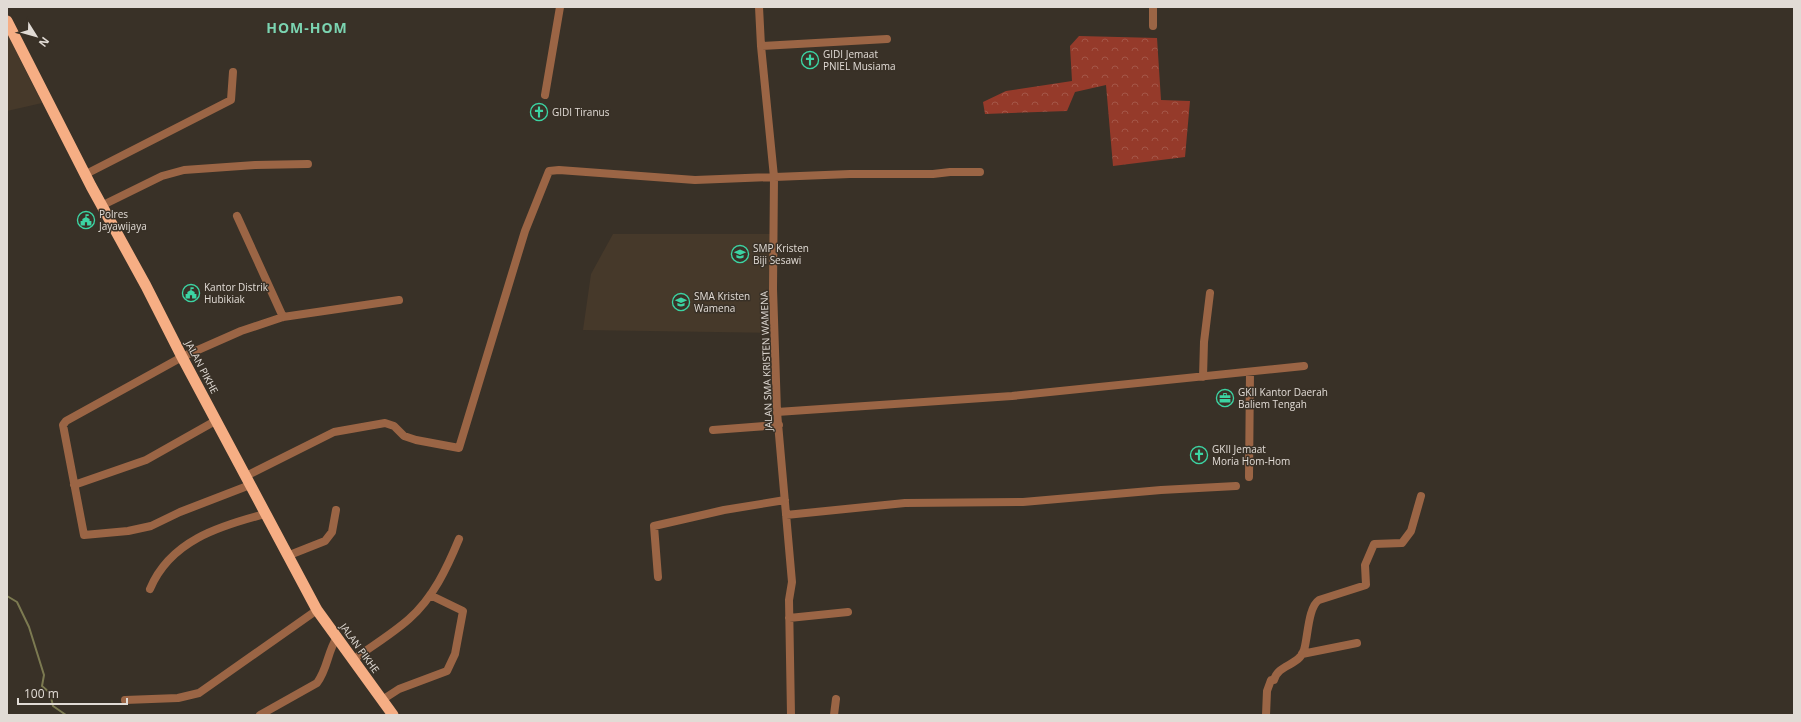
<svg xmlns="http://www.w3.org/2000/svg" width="1801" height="722" viewBox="0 0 1801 722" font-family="'Open Sans',sans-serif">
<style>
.built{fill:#46392a}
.forest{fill:url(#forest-crowns)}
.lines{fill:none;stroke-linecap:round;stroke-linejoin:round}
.stream{stroke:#7c7a51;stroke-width:2}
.minor{stroke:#9b6545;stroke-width:8}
.trunk{stroke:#f6ae84;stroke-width:11}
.labels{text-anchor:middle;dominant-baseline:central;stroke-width:3;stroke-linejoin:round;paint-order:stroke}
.poi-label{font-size:10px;fill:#e1dbd5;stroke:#393127;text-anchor:start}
.street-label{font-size:10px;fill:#e1dbd5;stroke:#393127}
.district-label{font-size:14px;font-weight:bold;letter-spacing:1px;fill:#7bd4b1;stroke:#393127}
</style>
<defs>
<pattern id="forest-crowns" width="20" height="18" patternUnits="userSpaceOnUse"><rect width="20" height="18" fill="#953a2a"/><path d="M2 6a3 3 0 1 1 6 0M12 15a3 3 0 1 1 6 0" fill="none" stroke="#a45648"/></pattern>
</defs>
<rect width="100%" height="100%" fill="#393127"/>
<path class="built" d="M7,33L42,103L7,111Z
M613,234H773L776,333L583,330L591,274Z"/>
<path class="forest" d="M1079,36L1157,38L1161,100L1190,101L1185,157L1113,166L1106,85L1075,92L1067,111L985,114L983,102L1006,91L1072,81L1070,46Z"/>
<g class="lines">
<path class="stream" d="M7,596L17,602L29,627L44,675L42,686L50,693L53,706L66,715"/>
<path class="minor" d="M759,7L761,46L774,177L773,289L777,412L792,582L789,600L791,715
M1153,7V26
M761,46L887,39
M545,95L560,7
M86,174L231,100L233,72
M103,205L162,176L184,170L255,165L308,164
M237,216L283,317
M1203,377L1204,342L1210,293
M777,412L1012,396L1304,366
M713,430L779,425
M246,476L334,432L385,423L394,426L404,436L416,440L459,448L525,231L549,171L559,170L695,180L850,174H933L950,172H980
M1249,477L1250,372
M74,485L146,460L217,420
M250,485L180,512L151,526L128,531L84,535L63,425L66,421L182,357L241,331L283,317L399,300
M786,515L905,503L1023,502L1161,490L1236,486
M287,556L325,541L332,532L336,510
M658,577L654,526L724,510L785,500
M150,589C170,541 219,526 265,514
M789,618L848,612
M1302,654L1357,643
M354,659C372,646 392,634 409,619C433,598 447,568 459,539
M125,700L178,698L199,693L317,610
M382,700L399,689L447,671L455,654L463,611L430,595
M260,715L317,683C328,668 327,653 337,637
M834,715L836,699
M1266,715L1267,691L1271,680H1274C1278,664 1299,666 1304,650C1308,637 1308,607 1319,600L1366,585L1365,565L1374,544L1402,543L1411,531L1421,496"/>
<path class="trunk" d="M7,21L91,186L146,286L182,357L317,610L393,715"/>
</g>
<defs>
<g id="church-ring" transform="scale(0.9)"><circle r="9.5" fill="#393127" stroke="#3cd4a3" stroke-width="1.5"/><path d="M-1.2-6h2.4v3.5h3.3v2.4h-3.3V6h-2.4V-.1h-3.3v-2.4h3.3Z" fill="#3cd4a3"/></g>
<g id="civic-ring" transform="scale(0.9)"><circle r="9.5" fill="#393127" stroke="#3cd4a3" stroke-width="1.5"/><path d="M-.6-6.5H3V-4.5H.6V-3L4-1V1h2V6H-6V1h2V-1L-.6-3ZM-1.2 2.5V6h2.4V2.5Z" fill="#3cd4a3"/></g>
<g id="school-ring" transform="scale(0.9)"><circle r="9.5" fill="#393127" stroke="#3cd4a3" stroke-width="1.5"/><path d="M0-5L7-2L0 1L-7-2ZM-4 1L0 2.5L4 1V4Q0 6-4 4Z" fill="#3cd4a3"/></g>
<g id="office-ring" transform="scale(0.9)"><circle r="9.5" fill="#393127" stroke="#3cd4a3" stroke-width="1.5"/><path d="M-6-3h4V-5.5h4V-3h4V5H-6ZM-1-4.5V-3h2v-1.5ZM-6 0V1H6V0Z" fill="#3cd4a3"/></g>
</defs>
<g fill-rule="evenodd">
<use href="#church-ring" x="810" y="60"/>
<use href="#church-ring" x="539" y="112"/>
<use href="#civic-ring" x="86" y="220"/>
<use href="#school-ring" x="740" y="254"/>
<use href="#civic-ring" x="191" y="293"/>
<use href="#school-ring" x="681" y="302"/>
<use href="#office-ring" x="1225" y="398"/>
<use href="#church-ring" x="1199" y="455"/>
</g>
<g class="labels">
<g class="poi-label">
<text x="823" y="54">GIDI Jemaat<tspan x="823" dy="12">PNIEL Musiama</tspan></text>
<text x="552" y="112">GIDI Tiranus</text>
<text x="99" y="214">Polres<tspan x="99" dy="12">Jayawijaya</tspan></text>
<text x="753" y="248">SMP Kristen<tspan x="753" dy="12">Biji Sesawi</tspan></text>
<text x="204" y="287">Kantor Distrik<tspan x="204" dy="12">Hubikiak</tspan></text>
<text x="694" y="296">SMA Kristen<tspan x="694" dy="12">Wamena</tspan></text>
<text x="1238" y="392">GKII Kantor Daerah<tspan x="1238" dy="12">Baliem Tengah</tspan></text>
<text x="1212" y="449">GKII Jemaat<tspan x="1212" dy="12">Moria Hom-Hom</tspan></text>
</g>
<g class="street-label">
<text transform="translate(766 361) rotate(-92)">JALAN SMA KRISTEN WAMENA</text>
<text transform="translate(202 367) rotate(62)">JALAN PIKHE</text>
<text transform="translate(360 648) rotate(54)">JALAN PIKHE</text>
</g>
<g class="district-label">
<text x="307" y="27">HOM-HOM</text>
</g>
</g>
<rect width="1801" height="722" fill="none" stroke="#e1dbd5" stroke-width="16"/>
<g transform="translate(36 36) rotate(127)" stroke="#393127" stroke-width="3" paint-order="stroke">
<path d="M0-3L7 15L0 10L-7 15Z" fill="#e1dbd5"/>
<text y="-6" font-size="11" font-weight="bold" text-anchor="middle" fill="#e1dbd5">N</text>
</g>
<path d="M18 698v6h109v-6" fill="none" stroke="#e1dbd5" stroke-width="2"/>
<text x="24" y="698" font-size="12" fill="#e1dbd5" stroke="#393127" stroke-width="3" paint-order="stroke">100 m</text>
</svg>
